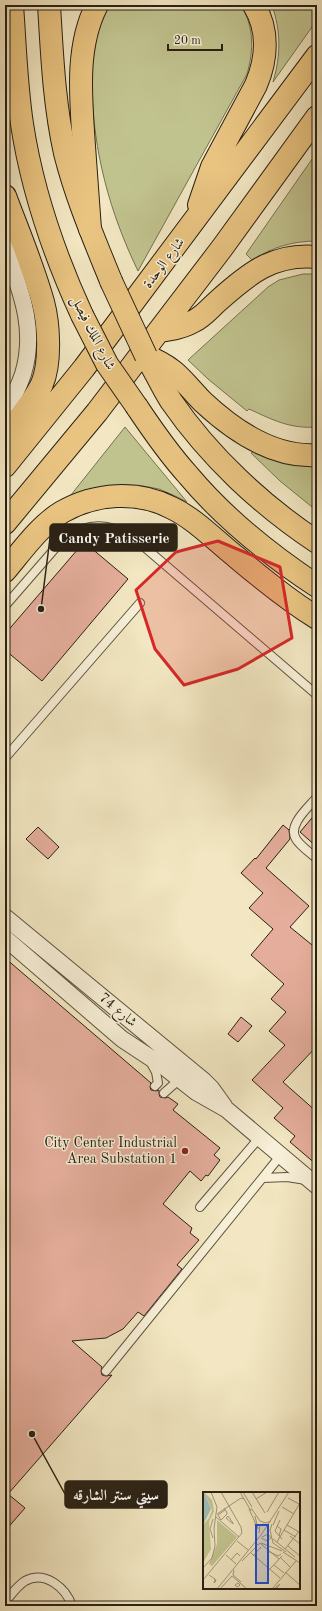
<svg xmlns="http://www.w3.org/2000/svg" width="322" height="1611" viewBox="0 0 322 1611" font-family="'Old Standard TT',Amiri,serif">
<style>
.green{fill:#c1c38f;stroke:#757252}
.building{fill:#e5ae9c;stroke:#292014}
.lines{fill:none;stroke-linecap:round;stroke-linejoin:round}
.service-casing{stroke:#5b5240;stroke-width:10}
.minor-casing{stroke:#5b5240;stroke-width:18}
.primary-casing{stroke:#292014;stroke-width:24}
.motorway-casing{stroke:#292014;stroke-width:24}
.service{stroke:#f7efd7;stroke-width:8}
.minor{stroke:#f7efd7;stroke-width:16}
.primary{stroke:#e9c481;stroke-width:22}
.motorway{stroke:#e9c481;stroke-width:22}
.primary-bridge-casing{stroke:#292014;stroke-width:24;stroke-linecap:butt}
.primary-bridge{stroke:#e9c481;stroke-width:22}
.marked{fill:#d62828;fill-opacity:0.2;stroke:#d62828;stroke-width:3;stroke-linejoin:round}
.poi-dot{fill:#8f2418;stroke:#f7efd7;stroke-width:1.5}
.labels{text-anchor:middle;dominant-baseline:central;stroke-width:3;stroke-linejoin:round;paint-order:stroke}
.street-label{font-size:14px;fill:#292014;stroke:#f7efd7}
.poi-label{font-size:14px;fill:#292014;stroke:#f7efd7;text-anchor:end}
.inset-road{fill:none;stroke:#a2977c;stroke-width:1}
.view{fill:#1d4ed8;fill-opacity:0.15;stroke:#1d4ed8;stroke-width:2}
.inset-edge{fill:none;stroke:#292014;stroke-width:2}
.leader{fill:none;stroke:#292014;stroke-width:1.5}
.callout-dot{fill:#292014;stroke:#f7efd7;stroke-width:1.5}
.callout{fill:#292014;stroke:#292014;stroke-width:1.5}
.callout-label{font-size:15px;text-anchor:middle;font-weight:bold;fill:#fff}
</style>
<rect width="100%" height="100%" fill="#f2e7c2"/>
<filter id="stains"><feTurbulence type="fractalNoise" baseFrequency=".005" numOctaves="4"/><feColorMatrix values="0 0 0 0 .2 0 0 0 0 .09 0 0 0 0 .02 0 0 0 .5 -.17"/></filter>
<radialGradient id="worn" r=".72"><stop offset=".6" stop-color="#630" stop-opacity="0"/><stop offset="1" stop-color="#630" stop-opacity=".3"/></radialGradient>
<path class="green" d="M108,5H241C254,27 254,50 247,74L138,271C110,213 93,152 92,86C92,76 90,65 92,56C93,41 100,26 104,12Z
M272,5H317V20L273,82C281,55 281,32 272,5Z
M317,152V241C293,241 273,247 252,260L246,254Z
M303,274H317V427C290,429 273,420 249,409L247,411L208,379L188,360L268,287L279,280Z
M125,427L187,502L173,495L159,489L143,486L127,485L63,505Z
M257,450L317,462V511L280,481L251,453Z"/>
<path class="building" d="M84,542L128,579L42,681L5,650V634Z
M317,812V847L300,832Z
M283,825L289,830L290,839L266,868L309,906L290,927L317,949V1046L283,1082L317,1112V1165L290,1142L295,1136L274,1118L283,1108L252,1080L285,1045L269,1031L286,1012L271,999L284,984L251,955L273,929L249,908L263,893L241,873L255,858L256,859Z
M38,827L59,847L48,859L26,839Z
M5,958L151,1083L150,1087L151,1090L156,1091L159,1090V1094L160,1097L165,1098L168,1097L178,1104L173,1110L220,1148L214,1155L220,1160L208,1176L206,1175L201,1181L190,1171L163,1204L192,1228L190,1233L199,1240L177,1265L182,1269L144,1316L138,1312L123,1329L106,1338L72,1341L102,1367L101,1371L102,1375L106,1376L112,1375L8,1494L25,1508L5,1531Z
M241,1017L252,1026L238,1042L228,1034Z"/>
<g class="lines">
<g class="service-casing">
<path id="service" d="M5,606L65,537C95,519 115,525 142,545L317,695
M5,758L140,603
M317,797C309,807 287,825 296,839C301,847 311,853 317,859
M151,1063L156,1072L158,1083L155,1086
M164,1093L181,1078
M263,1178L287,1177L306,1180
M200,1207L260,1137
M106,1371L281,1155
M5,1602C11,1595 17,1586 25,1581C45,1570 66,1588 72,1606"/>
</g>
<g class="minor-casing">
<path id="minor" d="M5,246C20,290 37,328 23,374C19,386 13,399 5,409
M5,917L204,1081L211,1088L224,1106
M5,938L122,1039L163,1066L196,1092L226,1109L317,1186"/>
</g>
<g class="primary-casing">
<path id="primary" d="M12,5C15,45 16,84 22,124C32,190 54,254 82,315
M49,5C52,54 54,104 65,153C76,197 94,239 111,281
M146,356C155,371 162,387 171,401C209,456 261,505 317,542
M137,407C153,431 169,454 188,475C224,518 270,555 317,586"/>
</g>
<g class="motorway-casing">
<path id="motorway" d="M5,196C18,231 33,266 43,302C49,324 51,363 42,384C33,403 17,420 5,437
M199,205L212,167L256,85C267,59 269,30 254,5
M90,229C88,201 86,174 84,146C81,100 75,47 97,5
M159,331C172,329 184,327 194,321C203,317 210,308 218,301C248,274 273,253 317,257
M146,356C156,360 165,365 173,371C184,380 193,392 203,402C233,430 274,458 317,455
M5,466L84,368L317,56
M5,523L97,412L222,248L317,117
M5,571C21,552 40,525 62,512C95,493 138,490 172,508C195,519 215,540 235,556C261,578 288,600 317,618"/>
</g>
<use href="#service" class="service"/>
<use href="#minor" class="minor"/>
<use href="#primary" class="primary"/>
<use href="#motorway" class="motorway"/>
<g class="primary-bridge-casing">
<path id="primary-bridge" d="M111,281L146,356
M82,315L107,364L137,407"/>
</g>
<use href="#primary-bridge" class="primary-bridge"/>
</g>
<path class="marked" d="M218,541L280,567L292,638L238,669L184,685L155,649L136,590L176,552Z"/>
<circle class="poi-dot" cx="185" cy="1151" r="4"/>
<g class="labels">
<g class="street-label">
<text transform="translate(164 263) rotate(-53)">شارع الوحدة</text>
<text transform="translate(93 333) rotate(63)">شارع الملك فيصل</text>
<text transform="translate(118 1010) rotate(40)">شارع 74</text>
</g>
<g class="poi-label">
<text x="177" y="1143">City Center Industrial<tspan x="177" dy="16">Area Substation 1</tspan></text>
</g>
</g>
<g transform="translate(203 1492)">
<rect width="97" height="97" fill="#f2e7c2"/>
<path d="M1,0L9,8L11,19L6,30L8,57L0,71V33L6,26L9,18ZM14,28L34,45L9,74L6,72L14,52Z" fill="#c1c38f"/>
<path d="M1,0L8,17L0,33V0Z" fill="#9cbfb8"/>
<path class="inset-road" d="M37,0L48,19M40,0L49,15M49,0L62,21M85,6L96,12M53,7L64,0M79,15L91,22M21,16L23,19L24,21V22L18,28L15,23L22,18M48,16L57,29L63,31L68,29M46,17L52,30L54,48M64,20L76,0M14,22L38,6L41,7M25,24L30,31V32L23,26ZM52,24L55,37M13,25L36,45M77,28L72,39L79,47M69,32L67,38L70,51L83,60M70,33L76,19M84,33L96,40M74,34L78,37L76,44M81,38L93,45M56,41L57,33L61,32M87,44L97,52M10,46L7,37L10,27M58,46L64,49L68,46L65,42L59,45M70,47L92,65M34,49L45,58M74,50L97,11M58,52L76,67M52,54L58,51L79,59M85,54L97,64M82,57L97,38M65,59L75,64L78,62M80,60L97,71M48,61L77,86M23,63L33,72M50,64L58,55M77,65L87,75M28,68L34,61L37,64M39,69L53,55M71,73L81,81M0,76L9,66L12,54L11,36L14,15L8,0M67,77L79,64M31,78L30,83L38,90M82,80L97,93M6,83L12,87L11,91L13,89L12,87M0,88L39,41L38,35L18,0M35,91L37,93L34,95L32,93ZM72,96L77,92L73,97M14,97L58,43L86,0M17,97L29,84L44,97M69,97L93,69"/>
<path class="view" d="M53,33H65V91H53Z"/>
<rect width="97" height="97" class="inset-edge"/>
</g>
<path class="leader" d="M41 609L50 538M32 1434L65 1494"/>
<g class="callout-dot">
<circle cx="41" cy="609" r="4"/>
<circle cx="32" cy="1434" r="4"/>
</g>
<g class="callout">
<rect x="50" y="524" width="127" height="27" rx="4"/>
<rect x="65" y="1481" width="102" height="27" rx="4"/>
</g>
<g class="callout-label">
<text x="114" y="543">Candy Patisserie</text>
<text x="116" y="1500">سيتي سنتر الشارقه</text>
</g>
<rect width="322" height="1611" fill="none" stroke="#f2e7c2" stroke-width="20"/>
<rect x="6" y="6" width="310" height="1599" fill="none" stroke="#292014" stroke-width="2"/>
<rect x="10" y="10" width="302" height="1591" fill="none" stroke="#292014"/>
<path d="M168 44v6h54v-6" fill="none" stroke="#292014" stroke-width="2"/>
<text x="174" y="44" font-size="12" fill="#292014" stroke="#f7efd7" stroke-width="3" paint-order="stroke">20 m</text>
<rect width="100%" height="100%" filter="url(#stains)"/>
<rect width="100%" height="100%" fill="url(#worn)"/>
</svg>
